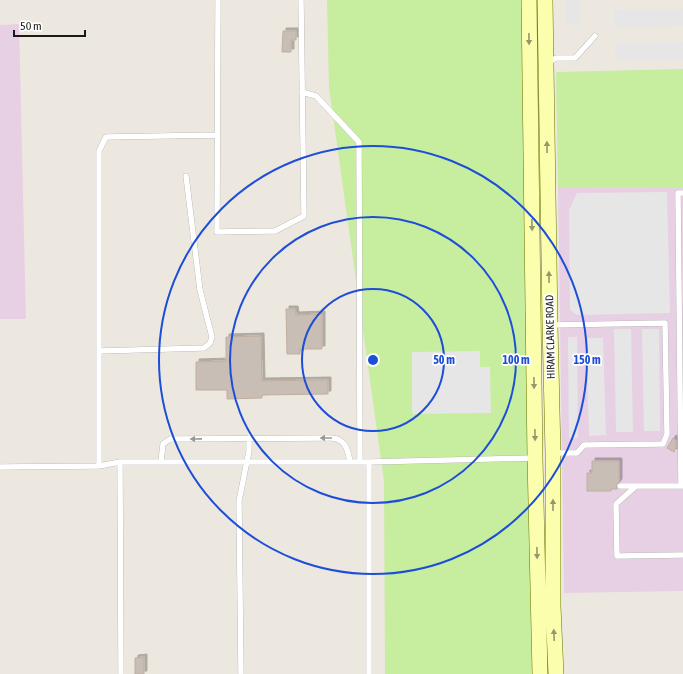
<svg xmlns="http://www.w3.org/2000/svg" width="683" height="674" viewBox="0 0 683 674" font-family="'Asap Condensed',sans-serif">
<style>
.industrial{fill:#e7d0e3}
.grass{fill:#c7ed9f}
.parking{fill:#e6e6e6}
.building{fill:#c9beb5;stroke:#c0aea0;filter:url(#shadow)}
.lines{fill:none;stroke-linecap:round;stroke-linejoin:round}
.service-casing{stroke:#a1a1a1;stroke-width:6}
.secondary-casing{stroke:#687300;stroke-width:16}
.service{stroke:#fff;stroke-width:5.5}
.secondary{stroke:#fbfeac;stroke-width:15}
.oneway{fill:#96976a}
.oneway2{fill:#989898}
.ring{fill:none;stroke:#1d4ed8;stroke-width:2}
.labels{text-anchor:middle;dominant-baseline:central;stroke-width:3.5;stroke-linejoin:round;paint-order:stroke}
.street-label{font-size:11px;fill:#1a1a1a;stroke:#fff}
.centre{fill:#1d4ed8;stroke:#fff;stroke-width:2}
.ring-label{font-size:12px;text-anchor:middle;font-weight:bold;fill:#1d4ed8;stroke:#fff;stroke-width:3.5;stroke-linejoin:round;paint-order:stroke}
</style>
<defs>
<filter id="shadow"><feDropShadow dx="3" dy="-3" stdDeviation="0" flood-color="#0004"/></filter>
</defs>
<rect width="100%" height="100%" fill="#ede8df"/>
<path class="industrial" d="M19,24L26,319H0V25Z
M683,187V591L564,593L558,188Z"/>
<path class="grass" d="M327,0H522L532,674H385L384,481L329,87Z
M683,69V187L558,188L556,72Z"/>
<path class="parking" d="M565,0H580V25H565Z
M683,9V26L614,27V10Z
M683,42V59L615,60V44Z
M667,192L670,313L577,315L570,310L569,210L577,193Z
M614,329H631L633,432H616Z
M642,329H659L660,431H644Z
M568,337H577L578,438H569Z
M586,338H603L606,435L589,436Z
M480,351V367H490L491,413L412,414V352Z"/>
<path class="building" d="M283,31H296V40H291V52H282Z
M286,309H295L296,315L322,314V349H300V354H287Z
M261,336L262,381L328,380V394L262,395V398L227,399V390H196V362L226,361V337Z
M673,438L676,440V447L674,452L667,448Z
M592,461H619V482L616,486L617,489H611V491H587V473H592Z
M144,657V674H135V658Z"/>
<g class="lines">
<g class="service-casing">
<path id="service" d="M218,0L217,232L275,231L304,216L301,0
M548,63L556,58H575L595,36
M302,92L316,96L359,142L360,462
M550,325L665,323L667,434L663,444L584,445L577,453H553
M99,351L204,348L210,343L212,337L200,290L186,176
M120,462L121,674
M161,462L163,444L170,439L330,438C345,438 348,449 350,462
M99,466V151L106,137L216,135
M0,467L99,466L120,462H369L535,458
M620,486H683
M636,486L616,504L617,556L683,555
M681,486L678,193H683
M241,674L239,501L249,451V438
M369,674V462"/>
</g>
<g class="secondary-casing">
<path id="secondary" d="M529,0L535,458L540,674
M545,0L550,325L553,453V606L556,674"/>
</g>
<use href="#service" class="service"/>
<use href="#secondary" class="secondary"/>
</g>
<defs><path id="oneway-solid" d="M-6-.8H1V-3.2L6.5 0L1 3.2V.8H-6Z"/></defs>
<g class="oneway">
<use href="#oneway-solid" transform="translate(529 39) rotate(89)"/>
<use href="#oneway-solid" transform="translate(547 147) rotate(-91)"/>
<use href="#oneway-solid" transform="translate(532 225) rotate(89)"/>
<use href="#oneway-solid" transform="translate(549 277) rotate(-91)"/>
<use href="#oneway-solid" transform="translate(534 383) rotate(89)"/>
<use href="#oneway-solid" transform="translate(535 435) rotate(89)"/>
<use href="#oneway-solid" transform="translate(553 505) rotate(-90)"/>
<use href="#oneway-solid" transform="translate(537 553) rotate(89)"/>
<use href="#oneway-solid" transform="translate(554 635) rotate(-92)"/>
</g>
<g class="oneway2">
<use href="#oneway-solid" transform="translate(326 438) rotate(-180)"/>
<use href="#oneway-solid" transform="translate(196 439) rotate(179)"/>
</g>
<g class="ring">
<circle cx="373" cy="360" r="71"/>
<circle cx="373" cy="360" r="143"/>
<circle cx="373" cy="360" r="214"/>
</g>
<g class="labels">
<g class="street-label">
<text transform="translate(550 337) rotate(-91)">HIRAM CLARKE ROAD</text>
</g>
</g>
<circle cx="373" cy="360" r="6" class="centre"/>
<g class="ring-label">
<text x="444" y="364">50 m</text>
<text x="516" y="364">100 m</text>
<text x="587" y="364">150 m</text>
</g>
<path d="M14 30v6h71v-6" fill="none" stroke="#1a1a1a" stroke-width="2"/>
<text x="20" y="30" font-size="12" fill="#1a1a1a" stroke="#ffffff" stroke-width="3" paint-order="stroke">50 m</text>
</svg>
